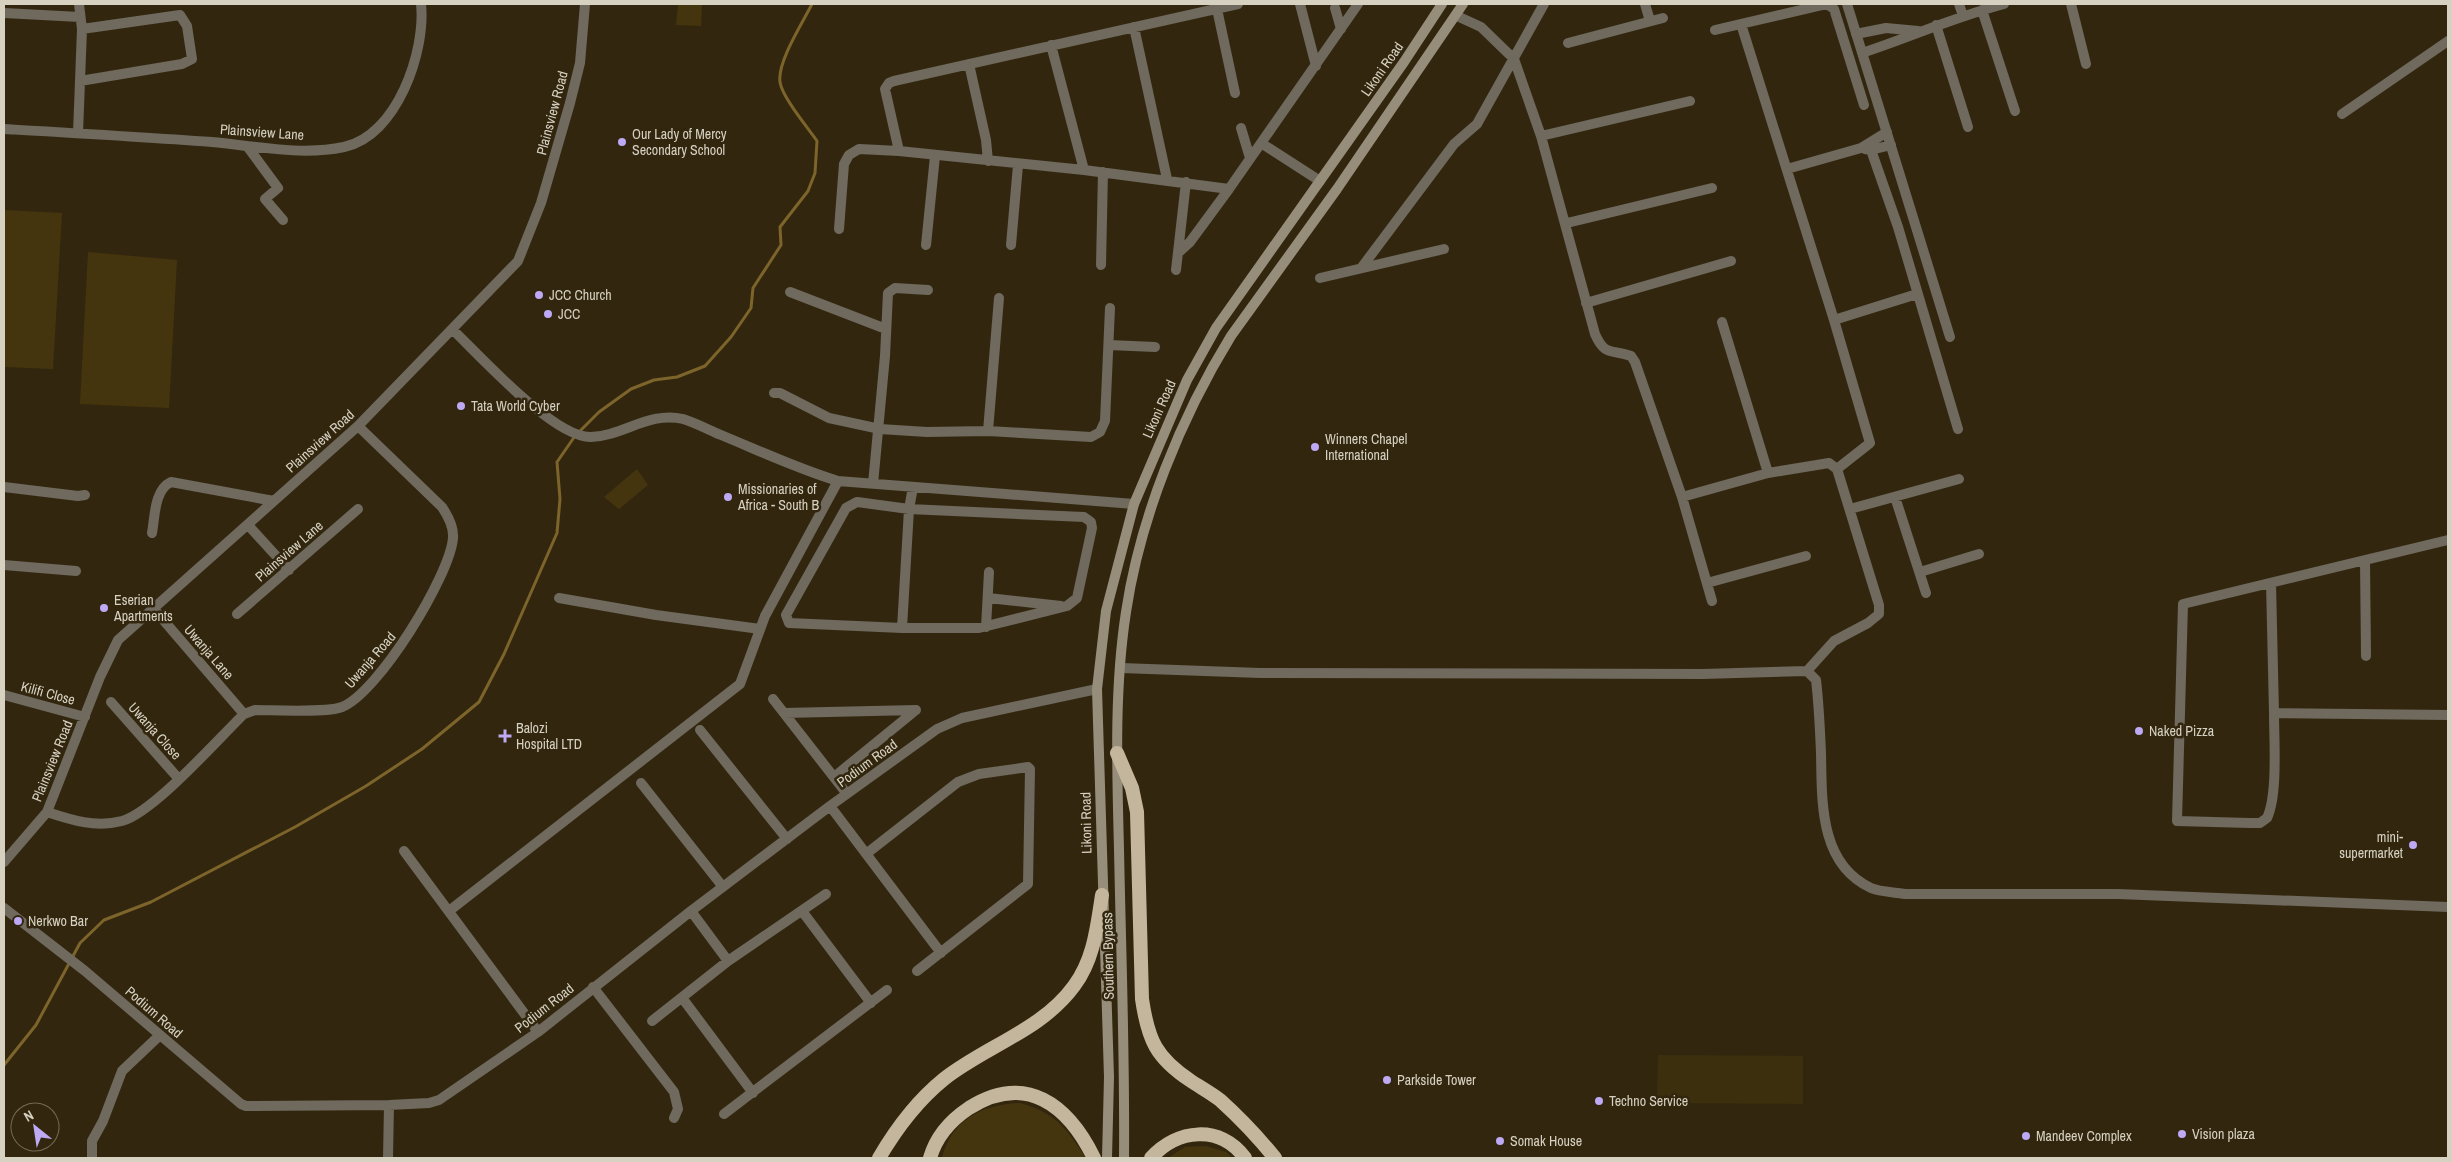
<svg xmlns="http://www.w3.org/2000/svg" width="2452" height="1162" viewBox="0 0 2452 1162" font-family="'Archivo Narrow',sans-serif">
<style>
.built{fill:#3c2f0d}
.green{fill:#45350f}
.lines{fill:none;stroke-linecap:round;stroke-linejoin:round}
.stream{stroke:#7c642b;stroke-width:3}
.minor{stroke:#6f695e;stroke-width:10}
.secondary{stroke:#968e7b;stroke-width:10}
.trunk{stroke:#c3b69c;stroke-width:14}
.poi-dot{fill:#bea9f5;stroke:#32270e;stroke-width:2}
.labels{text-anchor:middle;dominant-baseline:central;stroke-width:5;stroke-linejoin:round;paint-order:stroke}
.street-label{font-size:14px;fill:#d7d1c2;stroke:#32270e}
.poi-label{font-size:14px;fill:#d7d1c2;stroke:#32270e;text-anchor:start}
</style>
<rect width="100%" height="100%" fill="#32270e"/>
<path class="built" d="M1658,1055L1803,1056V1104L1657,1103Z"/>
<path class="green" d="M678,4H702L701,26L676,25Z
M4,210L62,213L53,369L4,367Z
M88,252L177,260L169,408L80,404Z
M637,469L648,485L619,509L604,497Z
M1020,1103C1056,1113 1066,1128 1086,1158H942C952,1119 982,1105 1020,1103Z
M1206,1146L1226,1152L1233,1158H1168L1185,1147Z"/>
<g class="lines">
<path class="stream" d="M579,432L599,412L631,389L654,380L677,377L705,366L731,337L751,308L753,288L781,245L780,227L808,191L815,173L817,141C808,128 782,97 780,82C777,62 803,22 812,4
M4,1065L36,1025L80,943L104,920L151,902L295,827L366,786L422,749L479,702L504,654L557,533L560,499L557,462L575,436"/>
<path class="minor" d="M1300,4L1316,66
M1645,4L1650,21
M1847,4L1950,337
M1959,4L1963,16
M2071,4L2086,64
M1335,8L1341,29
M1217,9L1235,93
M1982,10L2015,111
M4,13L80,17
M1457,16L1481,27L1514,59L1541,136L1595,334C1605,357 1612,349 1631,356L1635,362L1682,497L1712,601
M1741,24L1834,320L1870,443L1837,469
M1936,25L1968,127
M1134,27L1167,179
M1715,30L1827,4L1834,9L1864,105
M1856,34L1886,28L1918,31
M1568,43L1663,18
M1051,45L1084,170
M1862,53C1910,37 1955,17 2004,4
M969,64L986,140L988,161
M80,81L182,64L192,59L187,26L180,15L82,29
M2342,114L2448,41
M1241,128L1250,158
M4,129C73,133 143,137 212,142C255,146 301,156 344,147C397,136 426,51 421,4
M78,133L82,29L79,4
M1541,136L1690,101
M1261,143L1320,181
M247,146L278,188L265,199L283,220
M1865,149L1871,150L1891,145
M1871,150L1898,227L1958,429
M899,151L885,89L889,83L894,81L1238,4
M1787,169L1861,148L1887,132
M1567,223L1712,188
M839,229L844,164L849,155L859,149L899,151L1084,170L1229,189
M926,245L935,156
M1011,245L1018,165
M1178,253L1190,242L1229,189L1358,4
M1101,265L1103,172
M1362,267L1454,144L1477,124L1544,4
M1176,270L1186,182
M1320,278L1444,249
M790,292L886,329
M1586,303L1731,261
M1834,320L1917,294
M1722,322L1768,473
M452,329C479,355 554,438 591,437C623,436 649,411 683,419C696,423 709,430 721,435C760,451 798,469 838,481L1134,504
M1109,345L1155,347
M774,393H780L829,418L880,429L927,432L988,431L1091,437L1100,432L1105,421L1110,308
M988,431L999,298
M873,484L885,356L888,293L895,288L928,290
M4,487L78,496L85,495
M1682,497L1768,473L1829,463L1837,469L1879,605V614L1868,623L1834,641L1807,671
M1895,497L1926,593
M857,502L909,509L1084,517L1091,522L1092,528L1077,598L1067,606L979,628H902L789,623L786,615L846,508Z
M1850,509L1959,479
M248,525L289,570
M152,533C155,517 154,490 171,482L274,501
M2365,561L2366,656
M4,565L76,571
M1920,572L1979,554
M1707,583L1806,556
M2271,583L2274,713L2448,715
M559,598L656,615L760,629
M988,598L1061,606
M153,608L244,714
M237,614L358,509
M986,627L989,572
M902,628L909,509L913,487
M1121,668L1260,673L1703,674L1807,671L1816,680C1819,705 1820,729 1821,753C1822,801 1819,864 1871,888C1880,892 1894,892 1905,894H2118L2448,907
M4,695L85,717
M773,699L847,794
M111,702L178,778
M784,713L916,710
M2274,713C2274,740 2278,795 2267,818L2260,823H2250L2177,821L2183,604L2448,540
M700,730L787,839
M834,777L916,710
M641,783L723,887
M830,806L941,953
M47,812C71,820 96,828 122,821C154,812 217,740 244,714L255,710C275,710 327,713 342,707C378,693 450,576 453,538C454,527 448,516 442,507L358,426
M404,851L538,1032
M866,854L958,782L979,774L1028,767L1030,769L1028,884L917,971
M4,862L47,812L100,677L118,640L358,426L518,261L541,203L570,103L580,63L585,4
M4,908L85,971L241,1104L246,1106L389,1105L429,1103L439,1100L538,1032L691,911L830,806L937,729L962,718L1097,689
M449,911L740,684L765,616L838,481
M691,911L728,961L826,894
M802,911L871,1003
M593,987L674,1092L678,1109L674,1118
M683,999L753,1093
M652,1021L728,961
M724,1114L887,990
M92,1158V1141L103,1121L122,1071L160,1035
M388,1158L389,1105"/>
<path class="secondary" d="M1107,1158L1109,1077L1097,689L1106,611L1134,504L1187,380L1216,328L1404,62L1442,4
M1124,1158C1125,1055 1121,952 1119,849C1117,770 1114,690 1126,612C1140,518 1181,417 1231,336L1337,189L1463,4"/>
<path class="trunk" d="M1117,753L1132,788L1137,812L1142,999C1148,1040 1156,1058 1191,1081C1200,1087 1211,1093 1220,1100C1240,1118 1258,1137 1275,1158
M879,1158C896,1129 918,1100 944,1079C986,1046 1042,1030 1074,986C1094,959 1097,927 1102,895
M930,1158C936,1137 951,1120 969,1108C1026,1072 1068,1105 1094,1158
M1151,1158C1177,1129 1220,1124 1245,1158"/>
</g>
<g class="poi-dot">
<circle cx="622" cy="142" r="5"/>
<circle cx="539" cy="295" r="5"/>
<circle cx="548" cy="314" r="5"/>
<circle cx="461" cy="406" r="5"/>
<circle cx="1315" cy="447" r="5"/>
<circle cx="728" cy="497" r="5"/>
<circle cx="104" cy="608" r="5"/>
<circle cx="2139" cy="731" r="5"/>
<path d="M502.5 728.5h5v5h5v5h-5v5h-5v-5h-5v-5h5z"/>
<circle cx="2413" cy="845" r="5"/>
<circle cx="18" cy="921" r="5"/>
<circle cx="1387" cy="1080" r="5"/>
<circle cx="1599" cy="1101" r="5"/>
<circle cx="2182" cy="1134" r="5"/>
<circle cx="2026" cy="1136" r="5"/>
<circle cx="1500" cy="1141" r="5"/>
</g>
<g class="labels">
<g class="street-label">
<text transform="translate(1382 69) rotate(-55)">Likoni Road</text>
<text transform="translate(552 113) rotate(-75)">Plainsview Road</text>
<text transform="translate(262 132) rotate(4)">Plainsview Lane</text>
<text transform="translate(1159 409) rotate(-66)">Likoni Road</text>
<text transform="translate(320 441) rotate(-42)">Plainsview Road</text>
<text transform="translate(289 551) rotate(-41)">Plainsview Lane</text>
<text transform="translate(209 652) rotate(49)">Uwanja Lane</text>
<text transform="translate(370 660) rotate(-49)">Uwanja Road</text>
<text transform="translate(48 693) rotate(15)">Kilifi Close</text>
<text transform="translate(155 731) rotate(48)">Uwanja Close</text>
<text transform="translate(52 761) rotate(-68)">Plainsview Road</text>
<text transform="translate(867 763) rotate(-36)">Podium Road</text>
<text transform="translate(1086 823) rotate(-91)">Likoni Road</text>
<text transform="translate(1108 956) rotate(-91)">Southern Bypass</text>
<text transform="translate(544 1008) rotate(-38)">Podium Road</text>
<text transform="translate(154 1012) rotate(41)">Podium Road</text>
</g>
<g class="poi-label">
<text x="632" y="134">Our Lady of Mercy<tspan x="632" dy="16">Secondary School</tspan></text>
<text x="549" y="295">JCC Church</text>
<text x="558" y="314">JCC</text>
<text x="471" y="406">Tata World Cyber</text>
<text x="1325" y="439">Winners Chapel<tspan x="1325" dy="16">International</tspan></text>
<text x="738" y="489">Missionaries of<tspan x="738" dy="16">Africa - South B</tspan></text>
<text x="114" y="600">Eserian<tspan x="114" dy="16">Apartments</tspan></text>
<text x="516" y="728">Balozi<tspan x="516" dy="16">Hospital LTD</tspan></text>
<text x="2149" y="731">Naked Pizza</text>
<text x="2403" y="837" text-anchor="end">mini-<tspan x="2403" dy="16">supermarket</tspan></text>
<text x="28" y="921">Nerkwo Bar</text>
<text x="1397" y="1080">Parkside Tower</text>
<text x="1609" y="1101">Techno Service</text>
<text x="2192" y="1134">Vision plaza</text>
<text x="2036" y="1136">Mandeev Complex</text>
<text x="1510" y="1141">Somak House</text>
</g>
</g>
<rect width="2452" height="1162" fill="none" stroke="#d7d1c2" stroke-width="10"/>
<g transform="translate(35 1127) rotate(330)"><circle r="24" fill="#32270e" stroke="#746b56"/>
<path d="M0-4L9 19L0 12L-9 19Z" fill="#bea9f5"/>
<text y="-8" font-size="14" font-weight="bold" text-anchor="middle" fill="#d7d1c2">N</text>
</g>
</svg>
